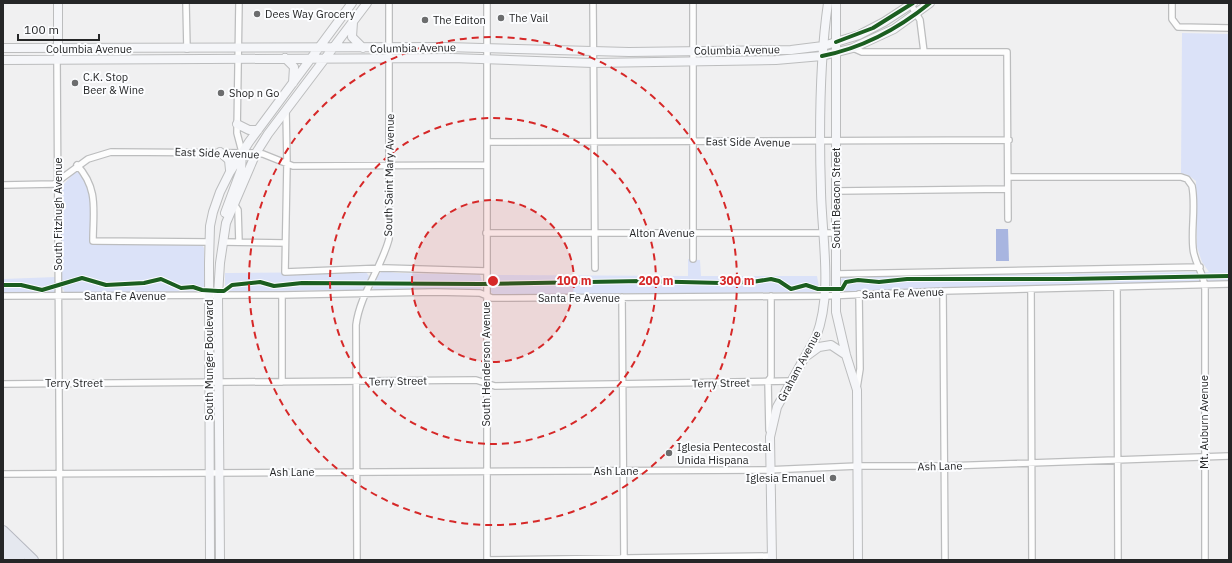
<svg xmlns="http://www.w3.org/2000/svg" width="1232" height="563" viewBox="0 0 1232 563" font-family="'IBM Plex Sans',sans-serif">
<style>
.green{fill:#dbe2f8}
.water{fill:#a8b5e0}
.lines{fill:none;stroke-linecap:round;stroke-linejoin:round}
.street-casing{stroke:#bcbdbe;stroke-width:8}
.secondary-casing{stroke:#bcbdbe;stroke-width:10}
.highway-casing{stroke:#b6b8c0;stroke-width:12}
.street{stroke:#fdfdfd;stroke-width:5.5}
.secondary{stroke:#f5f6f9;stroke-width:8}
.highway{stroke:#e5e8ef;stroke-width:10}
.cycleway-casing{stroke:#fcfdff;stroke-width:6}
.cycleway{stroke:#1b5e20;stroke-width:4}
.ring{fill:none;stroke:#d62828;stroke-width:2;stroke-dasharray:7 5}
.poi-dot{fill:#6c6d6e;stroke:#fcfdff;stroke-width:1.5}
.labels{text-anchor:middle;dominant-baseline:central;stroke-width:4;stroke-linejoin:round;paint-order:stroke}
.poi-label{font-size:11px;fill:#252627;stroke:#fcfdff;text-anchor:start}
.street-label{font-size:11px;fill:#252627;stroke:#fcfdff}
.centre{fill:#d62828;stroke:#fcfdff;stroke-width:2}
.ring-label{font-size:12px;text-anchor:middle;font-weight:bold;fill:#d62828;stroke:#fcfdff;stroke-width:4;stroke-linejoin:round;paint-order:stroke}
</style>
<rect width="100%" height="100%" fill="#f0f0f1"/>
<path class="green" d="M1182,33L1229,34V281L846,292C836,289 824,288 814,292L493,295L488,287H482L479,290L375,291L372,287H365L363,290L65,293L62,287L56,289L53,294H3V279L56,277V282L62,280V191L64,184L76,171C95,173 91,230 91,244L202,245L204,248L205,288H225V273H231L366,272L369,276L368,281H374L382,271L398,273L480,275L482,281L489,280V275L688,276V259L700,260L701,276H817L819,287H840L841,279L844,277L1209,272L1202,262L1197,247L1196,181L1188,175L1181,173Z"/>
<path class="water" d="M996,229H1008L1009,261H996Z"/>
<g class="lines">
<g class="street-casing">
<path id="street" d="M186,3L187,49
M239,3L237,133L242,152
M487,3V560
M593,3L595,268
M693,3V259
M1172,3V19L1178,27L1229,28
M911,5L920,20L924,52
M853,48L862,52H1007L1008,219
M57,60L60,560
M286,110L287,164L285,272L385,268L486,271
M487,142L1009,140
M77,165C99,189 93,211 93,241L209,242
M1009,177H1181L1187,179L1192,186C1196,206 1191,228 1193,248C1194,263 1204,272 1205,289V560
M3,185L54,184L88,159L111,152L256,153L263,154L293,166L486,165
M837,191L1007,189
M234,204L238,210L239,242
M486,233H837
M223,242L285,243
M836,274L1200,267
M1117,287L1118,560
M1031,289L1032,560
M943,291L945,560
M3,296L282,295L435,292L480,293L492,298L825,296L943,291L1229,284
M622,297L624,560
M282,382V295
M3,384L476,380L495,386L791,381
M857,388L860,369L859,294
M769,430L768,381L771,377V296
M3,474L766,470L858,466H945L1229,456
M357,560L356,325C360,294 381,269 389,239V3
M487,560L772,556"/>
</g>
<g class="secondary-casing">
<path id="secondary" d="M836,3V312L846,355L857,390L858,560
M353,22L352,37L363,48
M3,48L446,47L629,52L791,50L823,46L859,35L884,22L913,3
M58,54V3
M285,58L294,67L293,83
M3,60L452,58L593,63L776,60L822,56L853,48L894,29L930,3
M237,124L249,130H258
M220,152L229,160L230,170
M225,213L241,170L242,153
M808,355L819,347L831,345L846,355
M210,560L209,263L210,226L213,212L220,192L230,172L249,142L352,3
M220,560L218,295L220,263L226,223L256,153L268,134L367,3
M772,560L770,437L777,407L816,337C833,293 822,238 821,192C819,129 819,65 828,3"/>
</g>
<g class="highway-casing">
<path id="highway" d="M3,531L33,560
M3,543L21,555
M3,552L15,560"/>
</g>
<use href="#street" class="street"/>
<use href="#secondary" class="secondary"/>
<use href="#highway" class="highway"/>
<g class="cycleway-casing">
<path id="cycleway" d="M836,42L873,28L913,3
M822,56C863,48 898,29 930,3
M3,285H21L42,290L82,278L106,285L144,283L161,279L181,288L193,287L202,290L218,291H224L232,285L260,282L274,286L302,283L480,284L642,281L721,283L752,282L771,279L779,281L791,289L806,285L818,289H842L846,282L858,280L879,282L907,279H1067L1229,276"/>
</g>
<use href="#cycleway" class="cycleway"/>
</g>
<circle cx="493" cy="281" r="81" fill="#d62828" fill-opacity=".12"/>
<g class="ring">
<circle cx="493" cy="281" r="81"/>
<circle cx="493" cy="281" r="163"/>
<circle cx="493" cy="281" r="244"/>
</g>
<g class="poi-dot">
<circle cx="257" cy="14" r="4"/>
<circle cx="501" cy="18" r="4"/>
<circle cx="425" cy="20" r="4"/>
<circle cx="75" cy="83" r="4"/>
<circle cx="221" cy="93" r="4"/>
<circle cx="669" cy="453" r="4"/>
<circle cx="833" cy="478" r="4"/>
</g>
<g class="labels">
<g class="poi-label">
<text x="265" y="14">Dees Way Grocery</text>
<text x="509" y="18">The Vail</text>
<text x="433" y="20">The Editon</text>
<text x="83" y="77">C.K. Stop<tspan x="83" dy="13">Beer &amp; Wine</tspan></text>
<text x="229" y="93">Shop n Go</text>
<text x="677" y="447">Iglesia Pentecostal<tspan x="677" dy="13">Unida Hispana</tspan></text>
<text x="825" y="478" text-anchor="end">Iglesia Emanuel</text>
</g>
<g class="street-label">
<text transform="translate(413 48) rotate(-1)">Columbia Avenue</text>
<text x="89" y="49">Columbia Avenue</text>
<text transform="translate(737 50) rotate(-1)">Columbia Avenue</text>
<text transform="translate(748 142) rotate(1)">East Side Avenue</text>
<text transform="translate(217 153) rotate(2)">East Side Avenue</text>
<text transform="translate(389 175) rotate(-89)">South Saint Mary Avenue</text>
<text transform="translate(836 198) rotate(-90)">South Beacon Street</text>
<text transform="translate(58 214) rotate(-90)">South Fitzhugh Avenue</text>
<text x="662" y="233">Alton Avenue</text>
<text transform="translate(903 293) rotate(-2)">Santa Fe Avenue</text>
<text x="125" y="296">Santa Fe Avenue</text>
<text x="579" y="298">Santa Fe Avenue</text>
<text transform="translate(209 360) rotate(-90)">South Munger Boulevard</text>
<text transform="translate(486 364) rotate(-90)">South Henderson Avenue</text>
<text transform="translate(799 366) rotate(-62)">Graham Avenue</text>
<text transform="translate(398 381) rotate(-1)">Terry Street</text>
<text x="74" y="383">Terry Street</text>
<text transform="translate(721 383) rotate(-1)">Terry Street</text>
<text transform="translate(1204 422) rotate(-90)">Mt. Auburn Avenue</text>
<text transform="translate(940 466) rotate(-1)">Ash Lane</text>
<text x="616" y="471">Ash Lane</text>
<text x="292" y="472">Ash Lane</text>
</g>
</g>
<circle cx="493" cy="281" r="6" class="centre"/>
<g class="ring-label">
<text x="574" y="285">100 m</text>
<text x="656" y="285">200 m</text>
<text x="737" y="285">300 m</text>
</g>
<rect width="1232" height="563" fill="none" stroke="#252627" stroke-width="8"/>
<path d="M18 34v6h81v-6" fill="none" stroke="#252627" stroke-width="2"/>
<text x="24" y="34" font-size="12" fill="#252627" stroke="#fcfdff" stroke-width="3" paint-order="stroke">100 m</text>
</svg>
